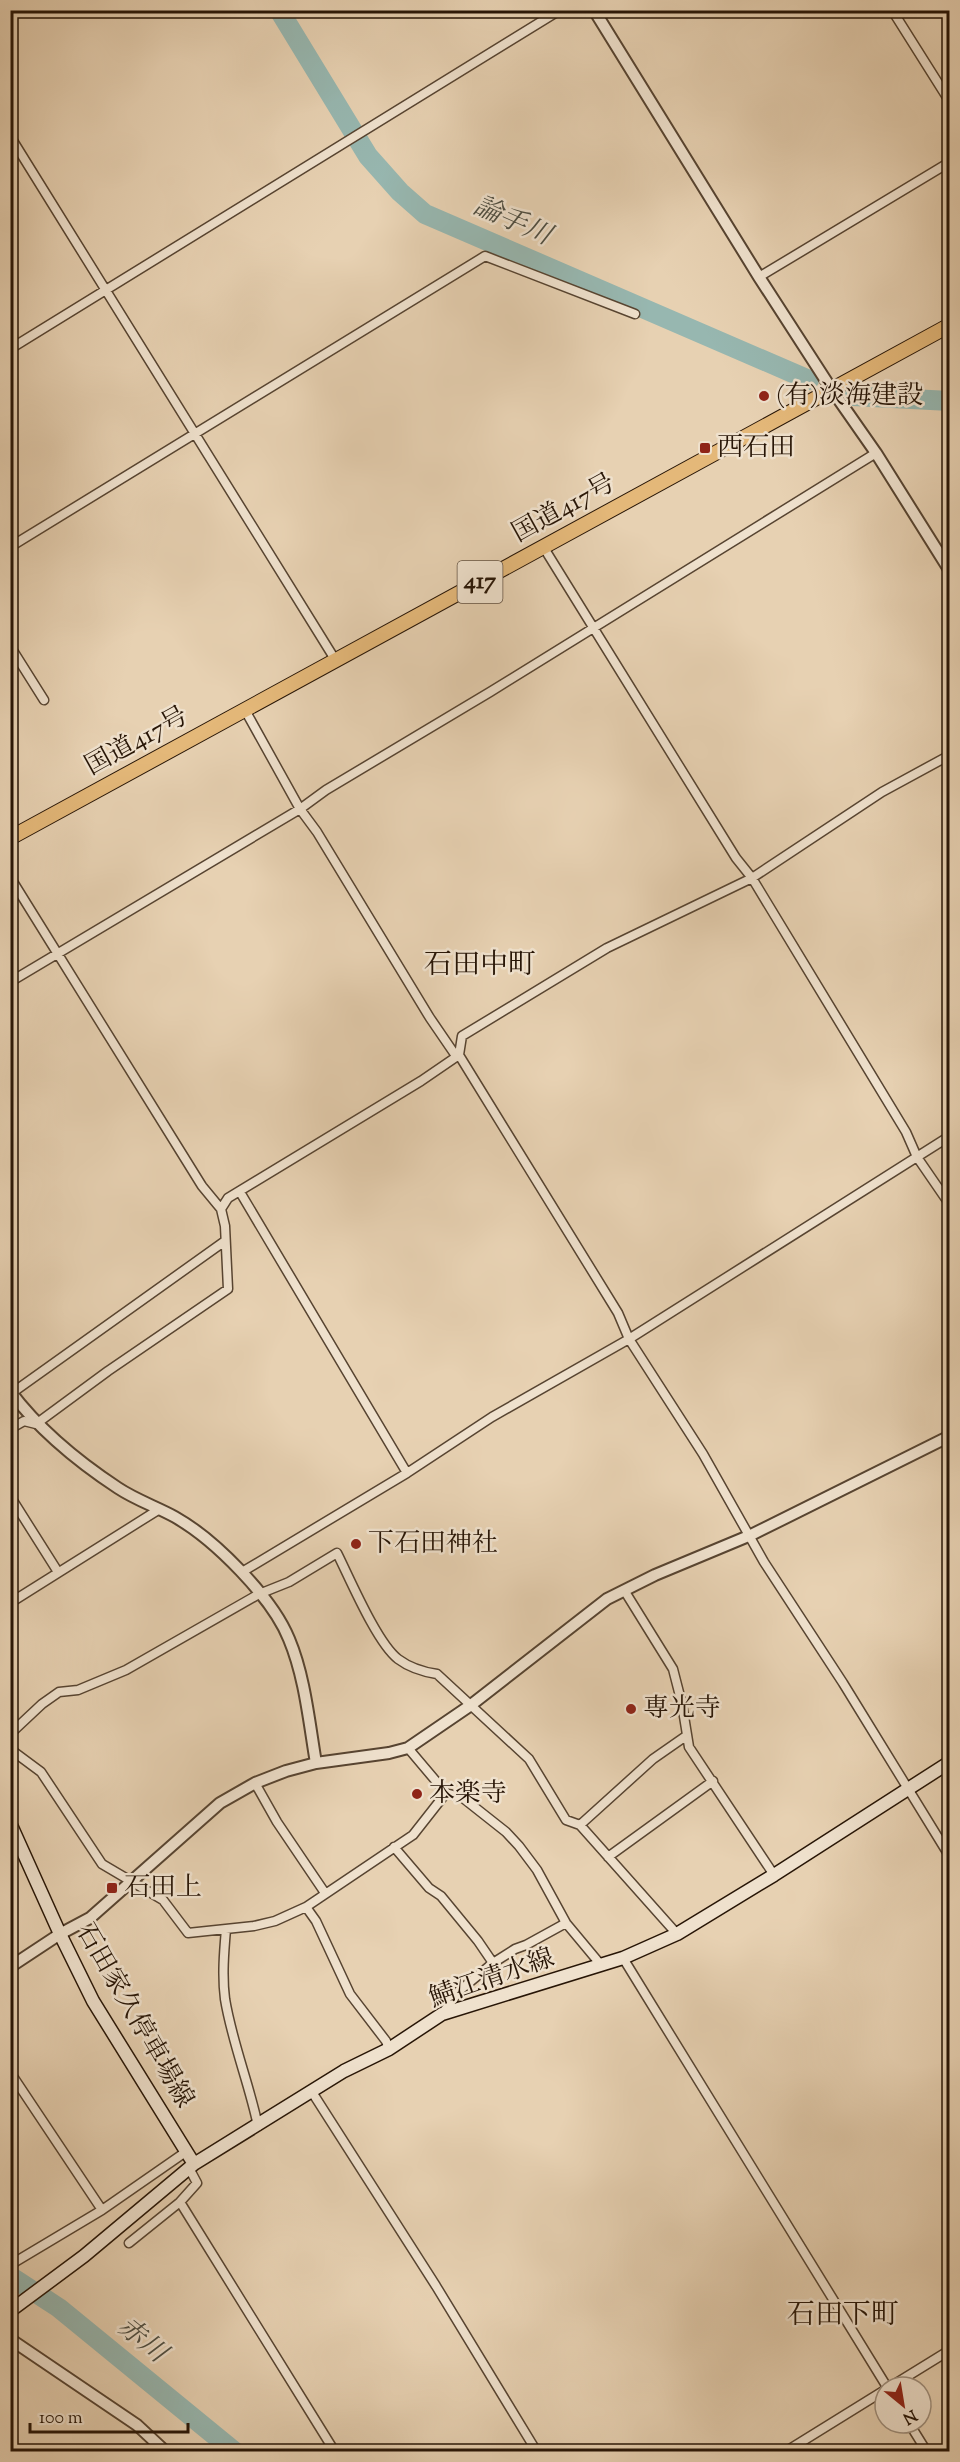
<svg xmlns="http://www.w3.org/2000/svg" width="960" height="2462" viewBox="0 0 960 2462" font-family="'Sorts Mill Goudy','Noto Serif JP',serif">
<style>
.lines{fill:none;stroke-linecap:round;stroke-linejoin:round}
.river{stroke:#97b7b0;stroke-width:20}
.minor-casing{stroke:#574431;stroke-width:11}
.tertiary-casing{stroke:#574431;stroke-width:14}
.secondary-casing{stroke:#271506;stroke-width:15}
.trunk-casing{stroke:#271506;stroke-width:16}
.minor{stroke:#efe1cd;stroke-width:8}
.tertiary{stroke:#efe1cd;stroke-width:10}
.secondary{stroke:#efe1cd;stroke-width:12}
.trunk{stroke:#e4b879;stroke-width:14}
.poi-dot{fill:#8f2418;stroke:#efe1cd;stroke-width:2}
.labels{text-anchor:middle;dominant-baseline:central;stroke-width:5;stroke-linejoin:round;paint-order:stroke}
.shield{fill:#efe1cd;stroke:#635242;stroke-width:1.5}
.shield-label{font-size:24px;font-weight:bold;fill:#271506}
.poi-label{font-size:26px;fill:#271506;stroke:#efe1cd;text-anchor:start}
.street-label{font-size:26px;fill:#271506;stroke:#efe1cd}
.water-label{font-size:27px;font-style:italic;fill:#4e4e42;stroke:#efe1cd}
.quarter-label{font-size:28px;fill:#271506;stroke:#efe1cd}
</style>
<rect width="100%" height="100%" fill="#e7d1b2"/>
<filter id="stains"><feTurbulence type="fractalNoise" baseFrequency=".00333" numOctaves="4"/><feColorMatrix values="0 0 0 0 .2 0 0 0 0 .09 0 0 0 0 .02 0 0 0 .5 -.17"/></filter>
<radialGradient id="worn" r=".72"><stop offset=".6" stop-color="#630" stop-opacity="0"/><stop offset="1" stop-color="#630" stop-opacity=".3"/></radialGradient>
<g class="lines">
<path class="river" d="M279,10L368,156L400,192L425,214L809,380
M853,396L950,401
M10,2276L59,2308L235,2452"/>
<g class="minor-casing">
<path id="minor" d="M892,10L950,102
M10,136L336,661
M759,277L950,162
M10,349L560,10
M10,547L485,256L635,314
M544,548L736,858L752,878L906,1132L917,1157L950,1205
M10,646L44,700
M245,710L300,809L317,832L430,1018L456,1056
M950,755L882,792L752,878L607,948L462,1036L459,1055L618,1313L629,1339L703,1454L764,1562L843,1683L950,1857
M10,877L202,1186L221,1209L225,1226L228,1289L108,1371L36,1424L24,1421L10,1429
M10,982L300,809L326,790L490,692L876,453
M240,1192L407,1473
M221,1209L228,1198L421,1081L459,1055
M12,1393L225,1241
M10,1496L58,1572
M242,1572L407,1473L492,1417L629,1339L950,1136
M624,1590L673,1669L682,1704L689,1747L774,1875
M10,1603L158,1510
M10,1734L42,1704L59,1692L78,1690L126,1670L259,1594L289,1582L337,1553C350,1579 377,1643 398,1659C410,1668 424,1672 437,1674L529,1759L566,1820L580,1825L677,1934
M408,1748L446,1793L463,1798L506,1832L519,1846L537,1870L566,1923L601,1965
M10,1749L41,1772L102,1864L163,1900L188,1933L254,1926L275,1921L306,1907L413,1835L446,1793
M255,1783L277,1822L325,1893
M580,1825L653,1759L686,1736
M394,1847L429,1888L441,1896L478,1941L493,1963
M608,1857L713,1781
M306,1907L316,1921L350,1994L386,2041L389,2049
M226,1929C224,1952 222,1976 225,1999C232,2042 249,2083 258,2126
M623,1958L887,2387
M442,2014L459,1991L493,1963L515,1949L526,1945L566,1923
M10,2072L102,2210
M312,2092L436,2286L537,2452
M180,2202L335,2452
M129,2243L180,2202L197,2183L189,2168
M10,2265L102,2210L187,2151
M890,2387L950,2350
M909,2423L927,2452
M785,2452L885,2390"/>
</g>
<g class="tertiary-casing">
<path id="tertiary" d="M594,10L759,277L832,390L876,453L950,571
M10,1391C40,1431 77,1461 118,1488C136,1500 157,1507 175,1517C214,1539 272,1597 289,1639C305,1677 309,1722 316,1763
M10,1967L60,1934L90,1918L220,1803L255,1783L286,1771L316,1763L389,1753L408,1748L471,1705L607,1599L655,1575L751,1535L950,1436
M10,2339L137,2425L166,2452"/>
</g>
<g class="secondary-casing">
<path id="secondary" d="M10,1823L60,1934L93,2001L194,2164
M10,2311L84,2256L194,2164L344,2071L389,2049L442,2014L623,1958L677,1934L774,1875L950,1762"/>
</g>
<g class="trunk-casing">
<path id="trunk" d="M10,838L950,325"/>
</g>
<use href="#minor" class="minor"/>
<use href="#tertiary" class="tertiary"/>
<use href="#secondary" class="secondary"/>
<use href="#trunk" class="trunk"/>
</g>
<g class="poi-dot">
<circle cx="764" cy="396" r="6"/>
<rect x="699" y="442" width="12" height="12" rx="3"/>
<circle cx="356" cy="1544" r="6"/>
<circle cx="631" cy="1709" r="6"/>
<circle cx="417" cy="1794" r="6"/>
<rect x="106" y="1882" width="12" height="12" rx="3"/>
</g>
<g class="labels">
<rect class="shield" x="457.5" y="561" width="45" height="42" rx="4.5"/>
<g class="shield-label">
<text x="480" y="582">417</text>
</g>
<g class="poi-label">
<text x="776" y="396">(有)淡海建設</text>
<text x="717" y="448">西石田</text>
<text x="368" y="1544">下石田神社</text>
<text x="643" y="1709">専光寺</text>
<text x="429" y="1794">本楽寺</text>
<text x="124" y="1888">石田上</text>
</g>
<g class="street-label">
<text transform="translate(564 509) rotate(-29)">国道417号</text>
<text transform="translate(137 742) rotate(-29)">国道417号</text>
<text transform="translate(492 1979) rotate(-19)">鯖江清水線</text>
<text transform="translate(134 2016) rotate(60)">石田家久停車場線</text>
</g>
<g class="water-label">
<text transform="translate(512 222) rotate(24)">論手川</text>
<text transform="translate(141 2341) rotate(39)">赤川</text>
</g>
<g class="quarter-label">
<text x="480" y="966">石田中町</text>
<text x="843" y="2316">石田下町</text>
</g>
</g>
<rect width="960" height="2462" fill="none" stroke="#e7d1b2" stroke-width="36"/>
<rect x="12" y="12" width="936" height="2438" fill="none" stroke="#271506" stroke-width="3"/>
<rect x="18" y="18" width="924" height="2426" fill="none" stroke="#271506" stroke-width="1.5"/>
<g transform="translate(903 2405) rotate(150)"><circle r="28" fill="#efe1cd" stroke="#9f8f7d" stroke-width="1.5"/>
<path d="M0-4.5L10 22L0 15L-10 22Z" fill="#8f2418"/>
<text y="-9" font-size="16" font-weight="bold" text-anchor="middle" fill="#271506">N</text>
</g>
<path d="M30 2423v9h158v-9" fill="none" stroke="#271506" stroke-width="3"/>
<text x="39" y="2423" font-size="18" fill="#271506" stroke="#efe1cd" stroke-width="4.5" paint-order="stroke">100 m</text>
<rect width="100%" height="100%" filter="url(#stains)"/>
<rect width="100%" height="100%" fill="url(#worn)"/>
</svg>
